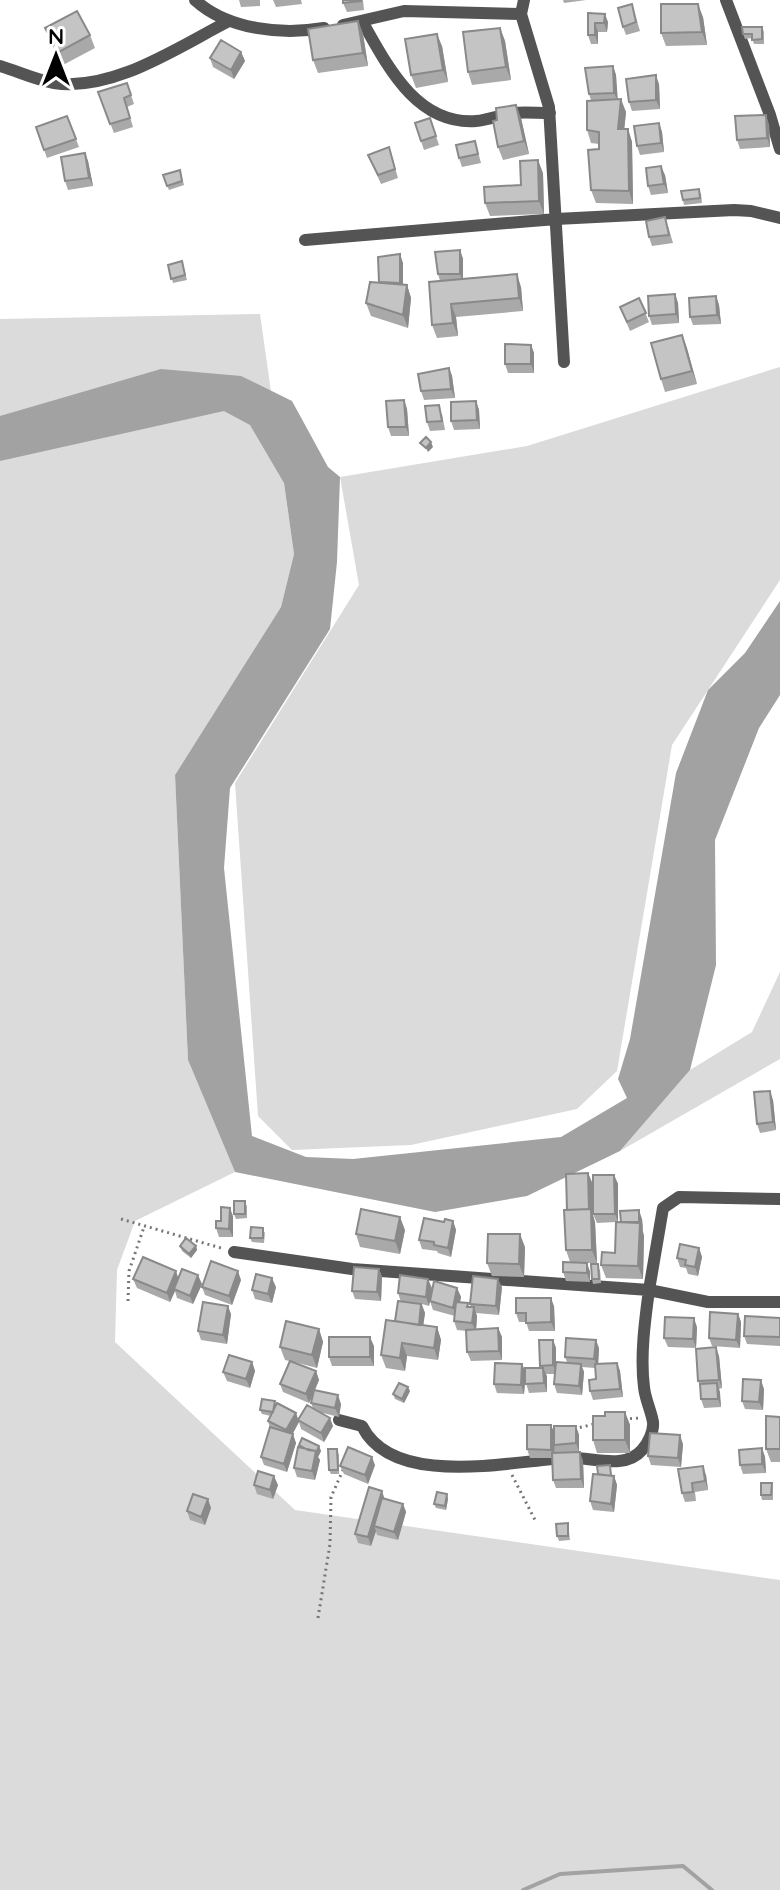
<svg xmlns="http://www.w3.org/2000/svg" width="780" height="1890" viewBox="0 0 780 1890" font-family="Quicksand,sans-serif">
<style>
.green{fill:#dbdbdb}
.water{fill:#a2a2a2}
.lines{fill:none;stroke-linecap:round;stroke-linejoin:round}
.stream{stroke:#a2a2a2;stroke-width:4}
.path{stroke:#767676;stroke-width:3;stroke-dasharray:2 4;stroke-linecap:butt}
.street{stroke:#545454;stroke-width:12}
.wall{fill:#a9a9a9}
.shaded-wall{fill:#898989}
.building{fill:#c4c4c4;stroke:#898989;stroke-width:2}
</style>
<rect width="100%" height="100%" fill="#fff"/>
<path class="green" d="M260,314L294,554L281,607L175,775L188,1060L235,1172L135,1221L117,1270L115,1342L295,1510L780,1580V1890H0V319Z
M780,367V580L672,745L617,1071L577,1109L411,1145L292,1150L258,1116L235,783L359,585L340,477L527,446Z
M780,972V1059L620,1151L690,1070L752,1032Z"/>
<path class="water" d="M161,369L241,376L292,401L328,467L340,477L337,562L330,629L230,788L224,868L252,1136L306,1157L353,1159L561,1137L627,1098L618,1079L630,1039L676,773L708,690L745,653L780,601V695L759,728L715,840L716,965L690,1070L620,1151L527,1196L435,1212L235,1172L188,1060L175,775L281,607L294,554L284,483L250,425L224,411L0,461V416Z"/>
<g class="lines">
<path class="stream" d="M523,1890L560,1874L683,1866L712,1890"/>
<path class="path" d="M121,1219L221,1248
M128,1301L129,1271L144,1227
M624,1419L640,1418
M574,1429L594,1424
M512,1475L535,1520
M318,1618L330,1544L331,1497L343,1470"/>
<path class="street" d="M195,0C228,30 282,35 324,28
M524,0L521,14L549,107L564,362
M726,0L770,115L780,149
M362,21C387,65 416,125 476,121C488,120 500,115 512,113C524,112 537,113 550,113
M343,25L404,11L521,14
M0,66C17,71 36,80 54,83C113,92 178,47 229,21
M305,240L556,219L734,210L751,211L780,218
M780,1199L679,1197L663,1208L649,1290L708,1302H780
M234,1252L352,1269L649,1290C645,1320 640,1356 644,1387C645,1399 651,1410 653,1422C654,1431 648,1443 642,1450C624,1471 590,1456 566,1458C511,1461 393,1489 362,1426L339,1420"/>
</g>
<path class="wall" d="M239,0H260V6L241,7Z
M273,0H301L302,4L276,7Z
M363,0L364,10L347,12L343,3Z
M563,0H586L564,3Z
M632,4L640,31L626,35L623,27Z
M588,13L608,22L607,32H598V44H591L588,35Z
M703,17L707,45L666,46L661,33Z
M358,21L363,34L368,66L318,73L313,60Z
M762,27L764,32V44H754L752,38L745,39L743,34Z
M45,28L90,35L95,48L63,65L50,41Z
M500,28L505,41L511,80L472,85L468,72Z
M442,46L448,82L416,88L411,75Z
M241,52L245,61L234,79L213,67L210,58Z
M613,66L616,75L617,99L626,112L624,129H628L632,142L633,204L596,203L591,190L599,144L591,143L587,130L591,100L589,94Z
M127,83L134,104L127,107L133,127L114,133L98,92Z
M659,84L660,109L632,111L629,102Z
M67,116L79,147L47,158L36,127Z
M430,118L439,145L424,150L415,123Z
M521,118L529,154L503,160L498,147Z
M659,123L662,132L664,152L640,155L637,146Z
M769,124L770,147L740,149L737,140Z
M475,141L481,163L462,167L459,158Z
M389,147L398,178L381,184L368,155Z
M85,153L88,161L93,186L68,190L65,181Z
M180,170L184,185L169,190L163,175Z
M543,173L544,214L490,216L485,203Z
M665,175L668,193L651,195L648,186Z
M701,193L702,203L684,205L683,200Z
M668,226L673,243L652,246L649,237Z
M460,250L463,259V279L521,287L523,311L456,317L458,336L437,338L432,325L440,281L438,274Z
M182,261L187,280L173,283L168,265Z
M403,263V285H407L411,298L408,328L371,316L366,303L379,283Z
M675,294L678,303L679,323L652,325L649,316Z
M716,296L719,305L721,324L693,325L690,317Z
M639,298L649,322L630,331L620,307Z
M682,335L697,384L665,392L661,379Z
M531,345L534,353V373H508L505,364Z
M449,368L452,376L455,398L424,400L421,391Z
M404,400L407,409L409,436H391L388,427Z
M476,401L479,410L480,429L454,430L451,421Z
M442,414L445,430L430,431L427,422Z
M773,1100L776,1130L760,1133L757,1124Z
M614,1175L618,1184V1222L642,1219L643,1231L644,1236L643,1279L606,1278L601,1265L615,1253L616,1222L597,1223L593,1214Z
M592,1182V1212L595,1222L597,1263H587L590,1272V1282L566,1281L563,1272L570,1262L566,1250L567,1210Z
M247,1205V1218L236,1219L234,1214Z
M233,1216V1237H219L216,1228L221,1221Z
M453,1221L456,1230L451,1257L438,1253L437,1251L422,1249L419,1240L444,1222Z
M405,1230L400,1254L360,1247L356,1234Z
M265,1232L264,1243L252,1242L250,1238Z
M180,1246H196L197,1250L191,1258L182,1251Z
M525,1247L524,1277L492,1276L487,1263Z
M699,1248L702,1257L698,1276L688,1274L686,1268L680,1267L677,1258Z
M379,1269L382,1277L381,1301L355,1299L352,1291Z
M600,1269L601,1283L593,1284L592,1279Z
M179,1278L202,1284L193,1304L177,1298L175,1291L170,1302L137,1288L133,1279Z
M241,1280L232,1305L205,1295L202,1287Z
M276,1287L272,1303L255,1299L252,1290Z
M502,1287L499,1315L476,1313L477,1316L476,1329L498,1328L502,1337V1360L471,1361L467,1352V1331L457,1330L454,1321L455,1316L433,1310L430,1301L429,1306L422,1304L425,1313L423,1325L437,1327L441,1340L438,1360L407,1356L405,1371L386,1368L381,1355L395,1321L401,1302L398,1293L432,1288L430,1301L457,1288L461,1297L460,1302L468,1303L469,1307H471L470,1304Z
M554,1306L555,1331H529L526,1322H519L516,1313Z
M231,1314L227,1344L201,1340L198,1331Z
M738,1314L741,1322L740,1348L712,1346L709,1338Z
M780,1318V1346L747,1344L744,1336Z
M697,1327L696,1348L668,1347L664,1338Z
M319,1329L323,1342L317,1368L294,1362L316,1371L319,1380L315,1390L341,1404L339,1417L323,1413L333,1426L324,1442L301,1429L299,1422L292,1434L296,1443L287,1472L264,1465L261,1457L270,1428L268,1421L271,1416L262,1414L260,1410L276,1406L296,1413L298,1420L313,1408L311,1403L313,1395L309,1403L283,1392L280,1384L289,1361L285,1360L280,1347Z
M553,1340L556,1348V1362H567L565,1357L599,1348L598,1364L617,1363L620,1371L623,1397L593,1400L590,1391L596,1379L595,1368L582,1367L584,1372L582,1395L557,1393L554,1384L555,1374H546L547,1392L529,1393L525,1380L524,1394L497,1393L494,1384L522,1364L525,1371L540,1368V1366Z
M374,1346V1366H332L329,1357Z
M719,1356L722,1388L719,1389L721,1407L704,1408L701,1399L700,1386L698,1381Z
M252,1362L255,1371L250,1388L227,1381L223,1372Z
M764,1389L763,1410L745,1409L742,1401Z
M410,1391L404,1403L395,1399L393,1394Z
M625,1412L630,1425V1453H597L593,1440L605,1416Z
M780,1417V1462H771L766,1449Z
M576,1426L579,1435V1452L583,1461L584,1488H556L553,1480L552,1458H530L527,1449L554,1433Z
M683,1444L681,1467L651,1465L648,1456Z
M299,1445L319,1446L321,1451L318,1457L320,1460L315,1480L297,1477L294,1468L300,1448Z
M762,1448L765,1457L766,1473L743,1474L740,1465Z
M339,1453V1474H331L329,1470Z
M375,1465L368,1484L344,1474L340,1466Z
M678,1469L706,1475L708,1490L695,1492L696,1501L685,1502L682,1493Z
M611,1470L612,1476H614L617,1485L614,1512L593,1510L590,1501L598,1474Z
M772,1483L773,1488V1500H762L761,1495Z
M254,1485H278L273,1499L257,1494Z
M384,1498L403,1504L406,1512L398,1540L377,1535L376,1531L371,1546L358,1543L355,1534Z
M448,1499L446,1510L436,1508L434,1504Z
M211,1508L205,1525L190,1520L187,1511Z
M568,1523L570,1540L559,1541L557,1536Z"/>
<path class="shaded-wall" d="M698,4L703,17L707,45L702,32Z
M605,14L608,22L607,32L604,23Z
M358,21L363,34L368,66L363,53Z
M595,23L598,32V44L595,35Z
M500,28L505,41L511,80L506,67Z
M437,34L442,46L448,82L443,70Z
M241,52L245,61L234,79L231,70Z
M613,66L616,75L618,102L614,93Z
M656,75L659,84L660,109L656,100Z
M621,99L626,112L623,142L618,129Z
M516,105L521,118L529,154L524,141Z
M766,115L769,124L770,147L767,138Z
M659,123L662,132L664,152L661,143Z
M628,129L632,142L633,204L629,191Z
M85,153L88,161L93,186L89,178Z
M538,160L543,173L544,214L539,201Z
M661,166L665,175L668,193L664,184Z
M460,250L463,259V283L460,274Z
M400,254L403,263V292L400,283Z
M517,274L521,287L523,311L519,298Z
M407,285L411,298L408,328L403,315Z
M675,294L678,303L679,323L676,314Z
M716,296L719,305L721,324L717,315Z
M451,304L456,317L458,336L453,323Z
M682,335L687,348L697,384L692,371Z
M531,345L534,353V373L531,364Z
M449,368L452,376L455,398L451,389Z
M404,400L407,409L409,436L406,427Z
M476,401L479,410L480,429L477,420Z
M431,442L433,447L428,452L426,448Z
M770,1091L773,1100L776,1130L773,1122Z
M588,1173L592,1182V1212L595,1222L597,1263L592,1250L589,1211Z
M614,1175L618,1184V1222L615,1214Z
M230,1208L233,1216V1237L229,1229Z
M639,1210L642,1219L643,1231L639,1222Z
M400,1217L405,1230L400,1254L395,1241Z
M453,1221L456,1230L451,1257L448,1248Z
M640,1223L644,1236L643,1279L638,1266Z
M520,1234L525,1247L524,1277L519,1264Z
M196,1246L197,1250L191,1258L189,1254Z
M699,1248L702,1257L698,1276L695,1267Z
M587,1263L590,1272V1282L587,1273Z
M379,1269L382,1277L381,1301L377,1292Z
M176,1271L179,1280L174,1289L175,1291L170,1302L167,1293Z
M238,1271L241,1280L232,1305L229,1296Z
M198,1275L202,1284L193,1304L190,1296Z
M272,1278L276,1287L272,1303L268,1294Z
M428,1279L432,1288L429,1306L426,1297Z
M498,1279L502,1287L499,1315L496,1306Z
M457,1288L461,1297L457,1316L453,1308Z
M551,1298L554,1306L555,1331L551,1322Z
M421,1304L425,1313L422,1335L418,1327Z
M228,1306L231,1314L227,1344L223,1335Z
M474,1307L477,1316L476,1332L472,1323Z
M738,1314L741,1322L740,1348L736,1340Z
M694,1318L697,1327L696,1348L693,1339Z
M437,1327L441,1340L438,1360L434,1348Z
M498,1328L502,1337V1360L499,1351Z
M319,1329L323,1342L317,1368L312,1355Z
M370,1337L374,1346V1366L370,1357Z
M553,1340L556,1348V1374L553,1365Z
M596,1340L599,1348L598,1368L594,1359Z
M402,1343L407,1356L405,1371L400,1358Z
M716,1347L719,1356L722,1388L719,1380Z
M252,1362L255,1371L250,1388L246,1379Z
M617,1363L620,1371L623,1397L620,1389Z
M522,1364L526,1373L524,1394L521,1385Z
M581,1364L584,1372L582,1395L579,1386Z
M543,1368L547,1376V1392L544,1383Z
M316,1371L319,1380L309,1403L306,1394Z
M761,1380L764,1389L763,1410L759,1402Z
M717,1383L720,1392L721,1407L718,1399Z
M408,1387L410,1391L404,1403L402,1399Z
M338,1395L341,1404L339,1417L335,1408Z
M625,1412L630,1425V1453L625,1440Z
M296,1413L299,1422L290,1439L286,1430Z
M330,1418L333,1426L324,1442L321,1433Z
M551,1425L555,1434L554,1458L551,1450Z
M576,1426L579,1435V1452L576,1443Z
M293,1434L296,1443L287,1472L284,1464Z
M680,1435L683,1444L681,1467L678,1458Z
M319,1446L321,1451L318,1457L320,1460L315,1480L312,1471L316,1451Z
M762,1448L765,1457L766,1473L762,1464Z
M580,1452L583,1461L584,1488L581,1479Z
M372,1457L375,1465L368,1484L365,1475Z
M703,1466L706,1475L708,1490L705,1481Z
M274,1476L278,1485L273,1499L270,1490Z
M614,1476L617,1485L614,1512L611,1504Z
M382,1491L385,1500L374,1526L376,1531L371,1546L368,1537Z
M447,1494L448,1499L446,1510L445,1506Z
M208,1499L211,1508L205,1525L201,1517Z
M403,1504L406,1512L398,1540L394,1532Z"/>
<path class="building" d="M343,0H361V1L343,3Z
M632,4L636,22L623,27L618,8Z
M661,4H698L702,32L661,33Z
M77,11L90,35L59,52L45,28Z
M588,13L605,14L604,23H595V35H588Z
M358,21L363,53L313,60L308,29Z
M742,27H762V39L752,40V34H743Z
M500,28L506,67L468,72L463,32Z
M437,34L443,70L411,75L405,39Z
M221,40L241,52L231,70L210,58Z
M613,66L614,93L589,94L585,68Z
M656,75V100L629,102L626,79Z
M127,83L131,95L124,98L130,118L110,124L98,92Z
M621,99L618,129H628L629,191L591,190L588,150L599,149V132L587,130V101Z
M516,105L524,141L498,147L493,121L497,120L496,108Z
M766,115L767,138L737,140L735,116Z
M67,116L76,139L44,150L36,127Z
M430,118L436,136L421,141L415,123Z
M659,123L661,143L637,146L634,126Z
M475,141L478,154L459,158L456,145Z
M389,147L395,169L378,175L368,155Z
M85,153L89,178L65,181L61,157Z
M538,160L539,201L485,203L484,187L521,185L520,161Z
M661,166L664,184L648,186L646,168Z
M180,170L182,181L167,186L163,175Z
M699,189L700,198L683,200L681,191Z
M665,217L669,235L649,237L646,221Z
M460,250V274H438L435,252Z
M400,254V283L379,282L378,257Z
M182,261L185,275L171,279L168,265Z
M517,274L519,298L451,304L453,323L432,325L429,282Z
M370,282L407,285L403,315L366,303Z
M675,294L676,314L649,316L648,296Z
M716,296L717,315L690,317L689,298Z
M639,298L646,313L627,322L620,307Z
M682,335L692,371L661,379L651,343Z
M505,344L531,345V364H505Z
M449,368L451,389L421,391L418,374Z
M404,400L406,427H388L386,401Z
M476,401L477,420L451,421V402Z
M439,405L442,421L427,422L425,406Z
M426,437L431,442L426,448L420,443Z
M770,1091L773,1122L757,1124L754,1092Z
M588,1173L589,1209L567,1210L566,1174Z
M593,1175H614L615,1214H593Z
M234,1201H245V1214H234Z
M221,1207L230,1208L229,1229L216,1228V1221H221Z
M361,1209L400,1217L395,1241L356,1234Z
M591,1209L592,1250H566L564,1210Z
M639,1210V1222H621L620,1211Z
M424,1218L444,1222L445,1219L453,1221L448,1248L434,1245V1242L419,1240Z
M616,1222L640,1223L638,1266L601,1265L602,1252L615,1253Z
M251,1227L263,1228V1238H250Z
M488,1234H520L519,1264L487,1263Z
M186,1238L196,1246L189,1254L180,1246Z
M680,1244L699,1248L695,1267L685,1265L686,1260L677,1258Z
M143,1257L176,1271L167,1293L133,1279Z
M211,1261L238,1271L229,1296L202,1287Z
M563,1262L587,1263V1273L563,1272Z
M591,1264H598L599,1279H592Z
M354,1267L379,1269L377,1292L352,1291Z
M182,1269L198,1275L190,1296L174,1289Z
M256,1274L272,1278L268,1294L252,1290Z
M400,1275L428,1279L426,1297L398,1293Z
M473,1276L498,1279L496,1306L470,1304Z
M434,1281L457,1288L453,1308L430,1301Z
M516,1298H551V1322L526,1323V1313H516Z
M398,1301L421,1304L419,1325L395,1321Z
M203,1302L228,1306L223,1335L198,1331Z
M456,1302L468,1303L467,1307H474L472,1323L454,1321Z
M710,1312L738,1314L736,1340L709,1338Z
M745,1316L780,1318V1337L744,1336Z
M665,1317L694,1318L693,1339L664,1338Z
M386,1320L437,1327L434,1348L402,1343L400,1358L381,1355Z
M286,1321L319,1329L312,1355L280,1347Z
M498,1328L499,1351L467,1352L466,1330Z
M329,1337H370V1357H329Z
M566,1338L596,1340L594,1359L565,1357Z
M539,1340H553V1365L540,1366Z
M716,1347L719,1380L698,1381L696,1349Z
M229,1355L252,1362L246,1379L223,1372Z
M290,1361L316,1371L306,1394L280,1384Z
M556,1362L581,1364L579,1386L554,1384Z
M495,1363L522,1364L521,1385L494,1384Z
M617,1363L620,1389L590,1391L589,1380L596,1379L595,1364Z
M525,1368H543L544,1383L525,1384Z
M743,1379L761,1380L759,1402L742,1401Z
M399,1383L408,1387L402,1399L393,1394Z
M717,1383L718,1399H701L700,1384Z
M314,1390L338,1395L335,1408L311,1403Z
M262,1399L275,1401L273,1412L260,1410Z
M277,1403L296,1413L286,1430L268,1421Z
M307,1405L330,1418L321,1433L298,1420Z
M605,1412H625V1440H593V1416H605Z
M766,1416L780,1417V1449H766Z
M527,1425H551V1450L527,1449Z
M554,1426H576V1443L554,1445Z
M270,1427L293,1434L284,1464L261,1457Z
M650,1433L680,1435L678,1458L648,1456Z
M302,1438L319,1446L316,1453V1451L308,1450L299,1445Z
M298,1447L316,1451L312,1471L294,1468Z
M348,1447L372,1457L365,1475L340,1466Z
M762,1448V1464L740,1465L739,1450Z
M328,1449H337L338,1470H329Z
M580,1452L581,1479L553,1480L552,1453Z
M610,1465L611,1476L598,1474L597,1466Z
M703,1466L705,1481L692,1483L693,1492L682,1493L678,1469Z
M258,1471L274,1476L270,1490L254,1485Z
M593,1474L614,1476L611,1504L590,1501Z
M761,1483H772L771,1495H761Z
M369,1487L382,1491L368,1537L355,1534Z
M437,1492L447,1494L445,1506L434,1504Z
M193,1494L208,1499L201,1517L187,1511Z
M382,1498L403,1504L394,1532L374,1526Z
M568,1523V1536H557L556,1524Z"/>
<g transform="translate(56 56)" stroke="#ffffff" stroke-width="6" paint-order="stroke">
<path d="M0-6L14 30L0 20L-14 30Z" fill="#000000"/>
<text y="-12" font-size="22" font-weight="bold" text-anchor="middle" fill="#000000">N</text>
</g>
</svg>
